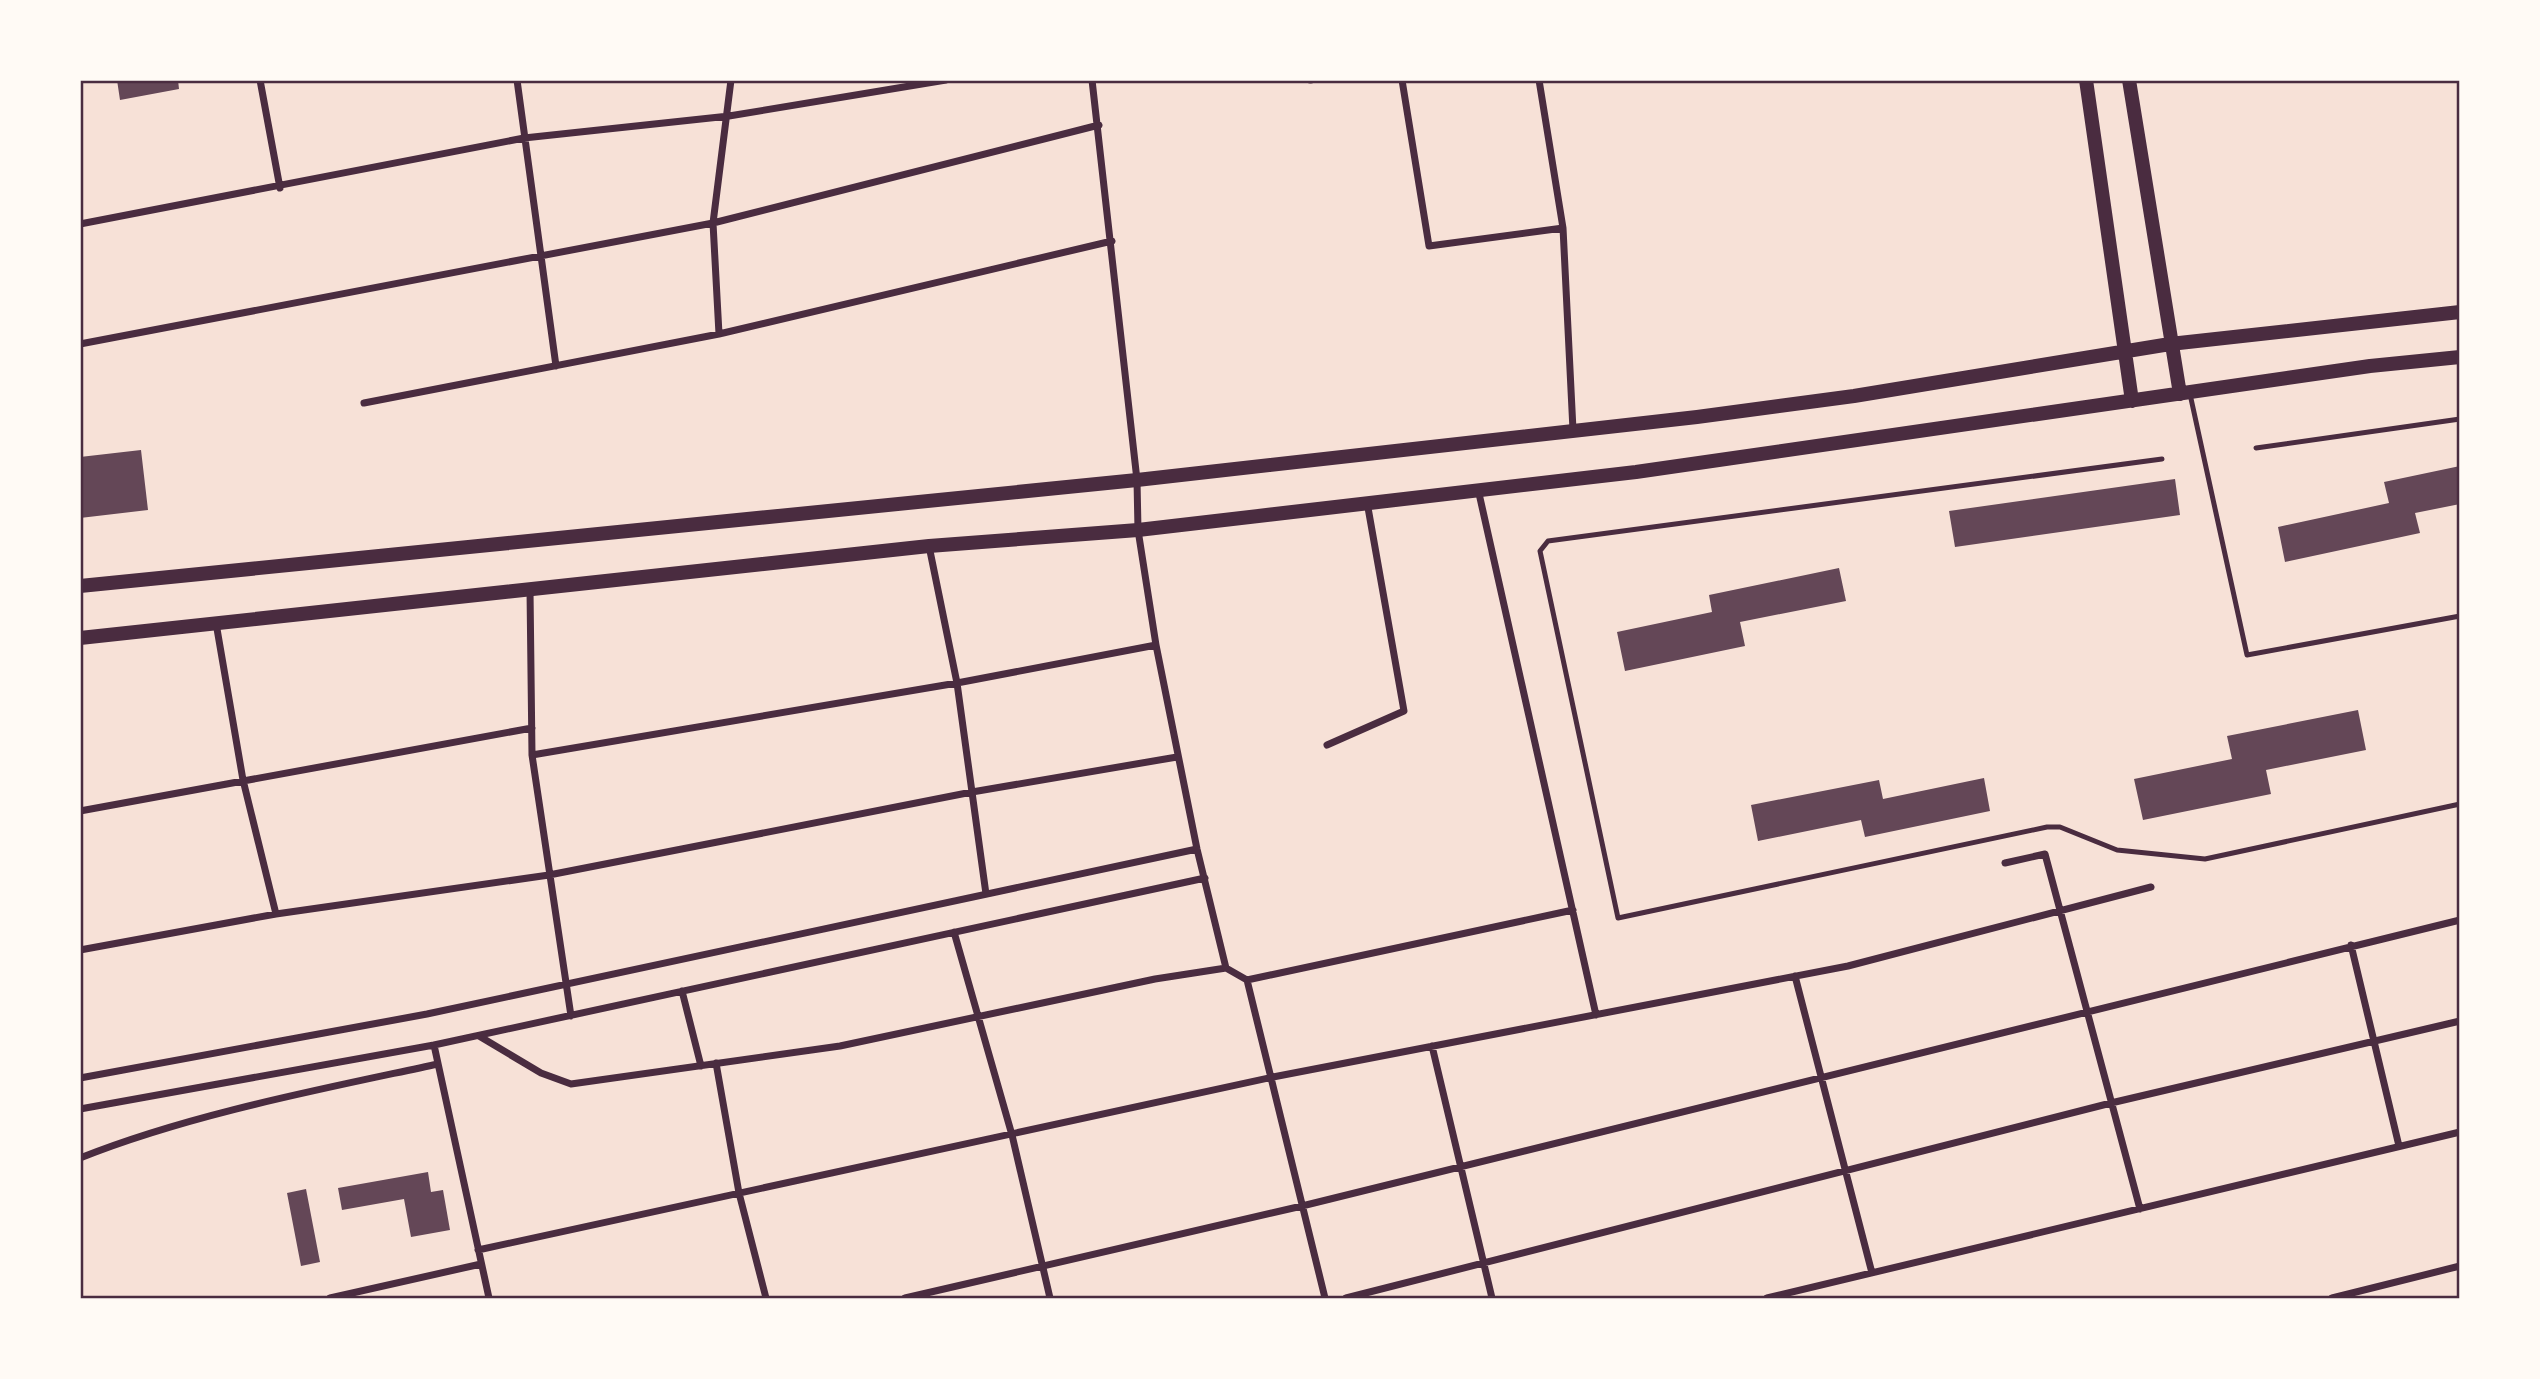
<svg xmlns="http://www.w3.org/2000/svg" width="2540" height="1379" viewBox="0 0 2540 1379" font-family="'Sofia Sans Condensed',sans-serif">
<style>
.building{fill:#644757}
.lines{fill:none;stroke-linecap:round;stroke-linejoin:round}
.service{stroke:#4a2c40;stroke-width:5}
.minor{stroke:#4a2c40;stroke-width:7}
.secondary{stroke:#4a2c40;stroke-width:14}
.neatline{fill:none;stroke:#4a2c40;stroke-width:2.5}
</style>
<rect width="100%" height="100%" fill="#f7e1d7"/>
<path class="building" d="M117,80H178L179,89L120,100Z
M141,450L148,510L80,518V457Z
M2460,466V504L2415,513L2420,533L2285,562L2278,527L2389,503L2384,482Z
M2175,479L2180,515L1955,547L1949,511Z
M1839,568L1846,601L1740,622L1745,646L1625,671L1617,632L1712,612L1709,595Z
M2358,710L2366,750L2266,770L2271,794L2143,820L2134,779L2232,759L2227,736Z
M1984,778L1990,811L1865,837L1861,820L1758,841L1751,805L1879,780L1883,799Z
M428,1172L431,1192L443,1190L450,1230L411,1237L404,1199L342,1210L338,1188Z
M306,1189L320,1262L301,1266L287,1193Z"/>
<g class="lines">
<path class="service" d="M2190,394L2247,655L2460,616
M2256,448L2460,419
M2162,459L1548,541L1540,551L1618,918L2047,827H2060L2117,850L2205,859L2460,804"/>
<path class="minor" d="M260,80L280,188
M517,80L556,366
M1310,80H1311
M1402,80L1429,246L1563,228
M1539,80L1563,228L1573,430
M80,224L524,138L729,116L946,80
M719,334L713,223L731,80
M80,344L713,223L1099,125
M364,403L719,334L1112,241
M1478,489L1596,1015
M929,546L957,683L986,894
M530,590L532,755L571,1016
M216,623L243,780L276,914
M1156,645L1197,849L1226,968
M1327,745L1404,711L1367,502
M532,755L957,683L1156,645L1138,530L1137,480L1092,80
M80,811L532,728
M2005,863L2045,854L2140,1209
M954,932L1012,1135L1050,1298
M2351,945L2399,1146
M80,950L276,914L549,875L972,792L1177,757
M1795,976L1872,1273
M1247,980L1325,1298
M682,991L701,1066
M479,1036L541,1073L571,1084L840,1046L1155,979L1226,968L1247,980L1573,910
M434,1045L489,1298
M1432,1046L1492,1298
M716,1063L739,1193L766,1298
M80,1078L427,1014L1197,849
M80,1109L434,1045L1205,878
M80,1158C190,1114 322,1089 438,1064
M478,1250L1273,1077L1848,966L2151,887
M330,1298L481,1264
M905,1298L1302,1206L2460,920
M1346,1298L2111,1103L2460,1021
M1767,1298L2460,1132
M2332,1298L2460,1266"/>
<path class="secondary" d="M2086,80L2132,401
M2129,80L2180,394
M80,586L1137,480L1697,417L1854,396L2170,344L2460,312
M80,638L929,546L1138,530L1636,472L2370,366L2460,357"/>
</g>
<rect width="2540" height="1379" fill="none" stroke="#fffaf5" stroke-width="164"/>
<rect x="82" y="82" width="2376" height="1215" class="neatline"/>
</svg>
